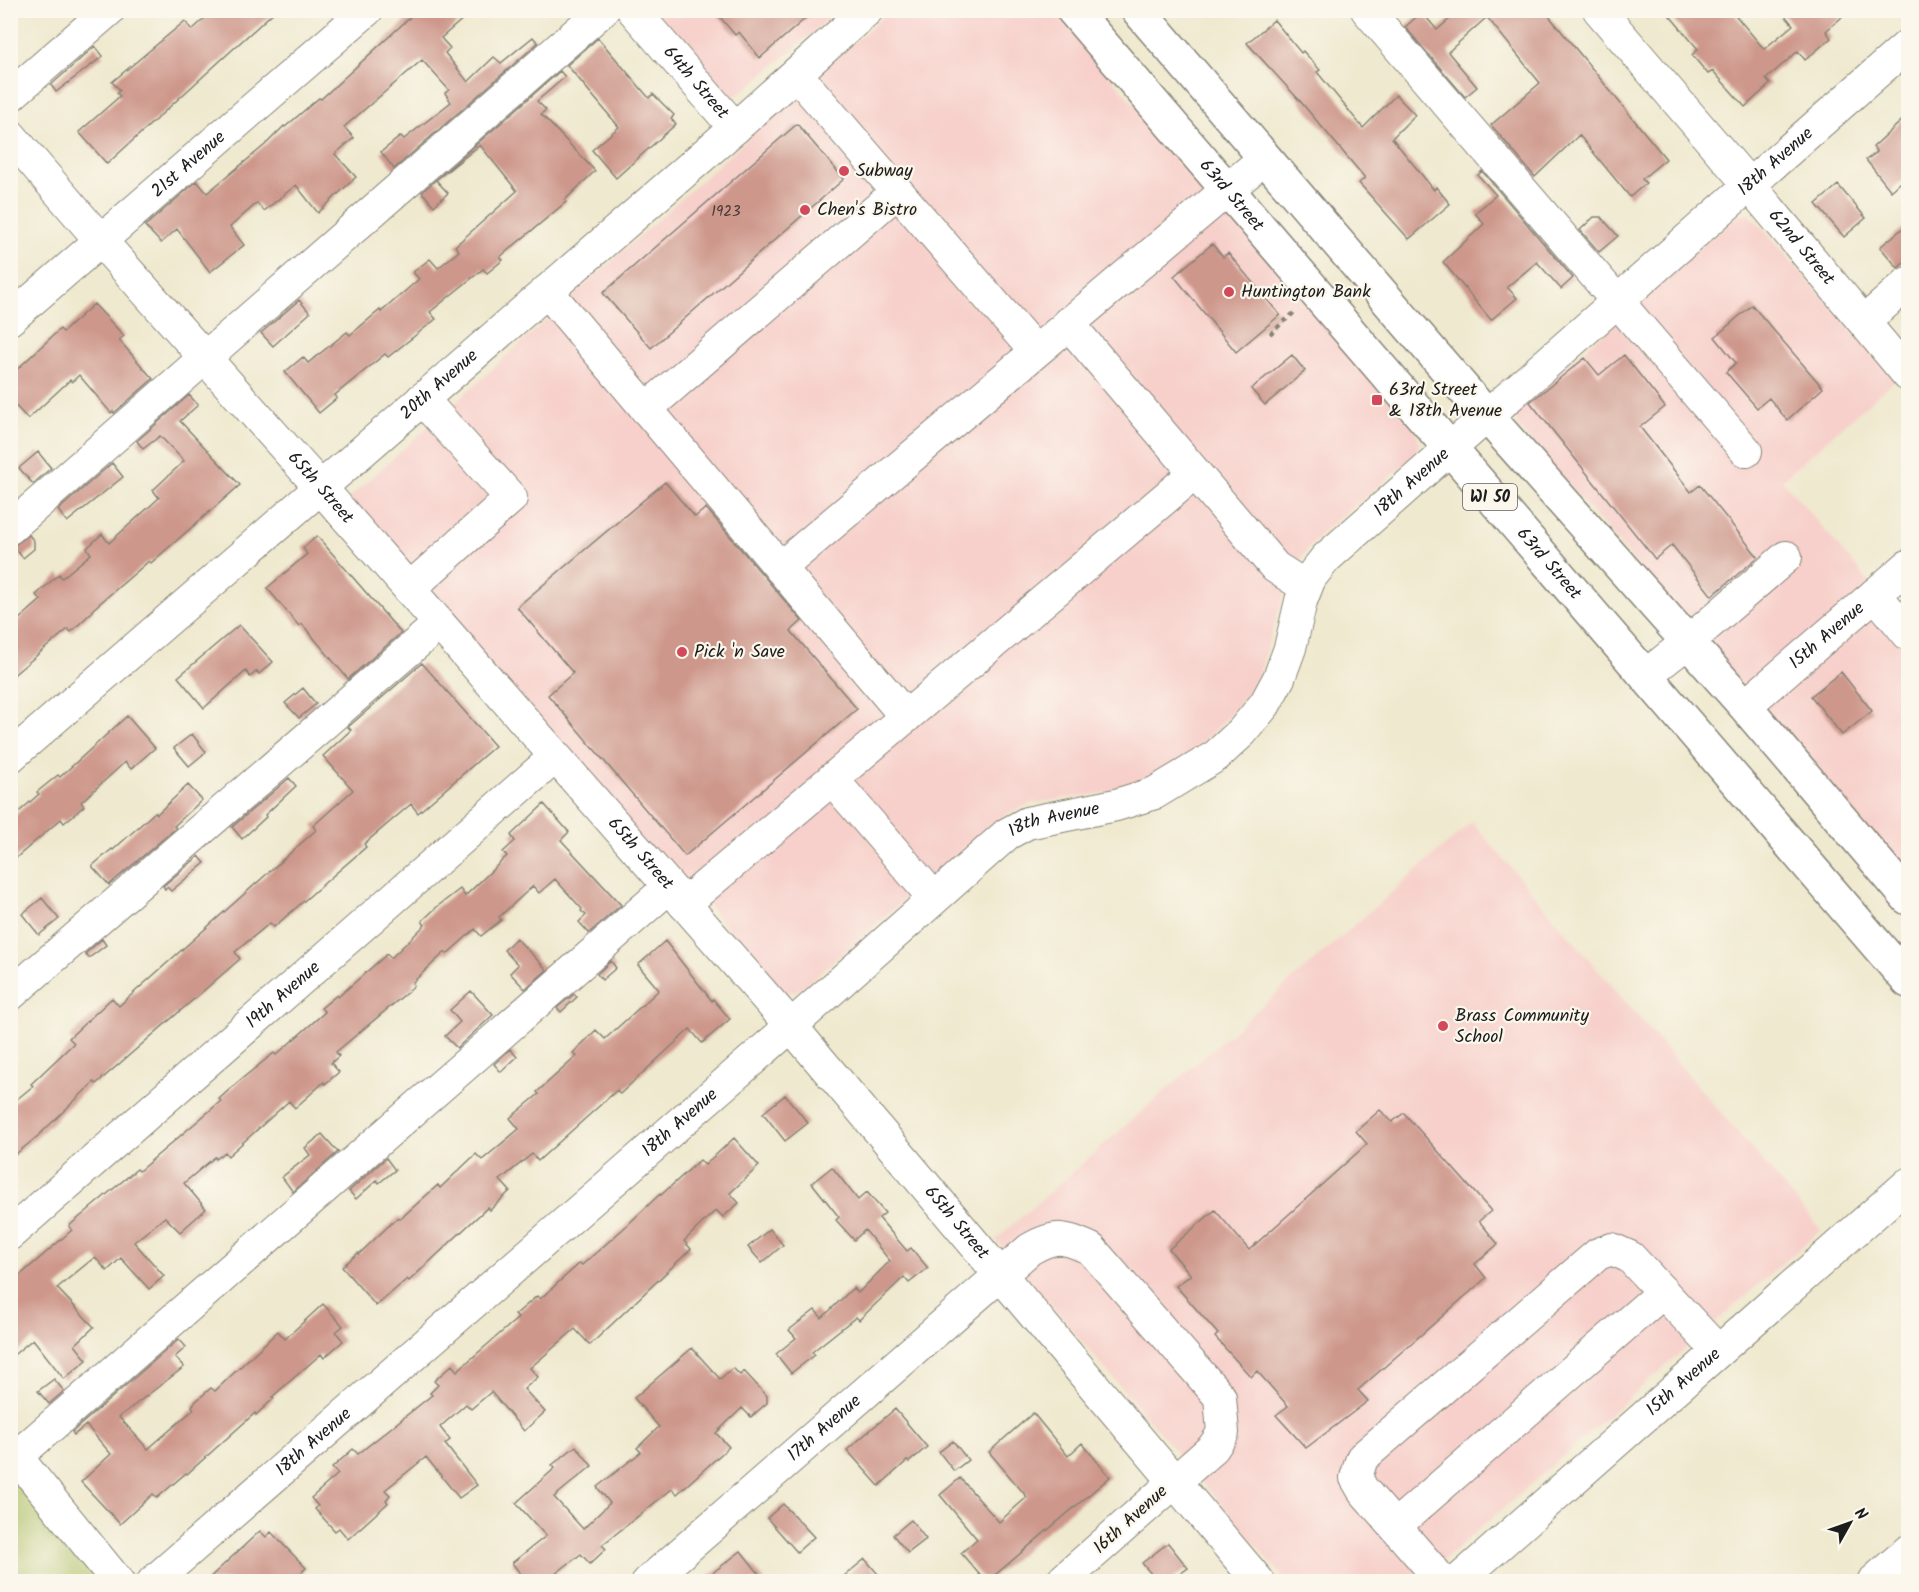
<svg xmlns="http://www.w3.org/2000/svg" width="1919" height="1592" viewBox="0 0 1919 1592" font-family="Kalam,sans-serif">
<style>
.built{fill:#f7d0cb}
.green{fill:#aabd61;stroke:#636c3e;stroke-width:1.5}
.building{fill:#ce978b}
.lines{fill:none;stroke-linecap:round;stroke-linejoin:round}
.minor-casing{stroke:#868276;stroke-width:34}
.major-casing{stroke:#868276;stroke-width:36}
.path{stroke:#868276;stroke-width:4;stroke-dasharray:4.5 4.5;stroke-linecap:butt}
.minor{stroke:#fff;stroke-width:32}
.major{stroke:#fff;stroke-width:33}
.poi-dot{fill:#d1495b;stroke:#fbf7ec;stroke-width:2}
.labels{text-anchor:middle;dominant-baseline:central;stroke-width:4.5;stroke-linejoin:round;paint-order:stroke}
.number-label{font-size:15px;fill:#483b38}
.shield{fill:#fbf7ec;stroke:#5f5e5a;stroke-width:1.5}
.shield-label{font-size:16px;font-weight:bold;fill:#1c1c1c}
.street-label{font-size:18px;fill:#1c1c1c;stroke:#fbf7ec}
.poi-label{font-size:18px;fill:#1c1c1c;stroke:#fbf7ec;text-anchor:start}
</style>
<rect width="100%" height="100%" fill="#fbf7ec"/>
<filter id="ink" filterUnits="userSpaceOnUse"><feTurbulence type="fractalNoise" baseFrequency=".0167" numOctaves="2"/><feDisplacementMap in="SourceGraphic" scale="12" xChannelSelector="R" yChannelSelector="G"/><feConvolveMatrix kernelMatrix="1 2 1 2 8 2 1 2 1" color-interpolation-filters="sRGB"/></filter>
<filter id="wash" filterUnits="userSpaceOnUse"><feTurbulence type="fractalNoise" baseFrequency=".008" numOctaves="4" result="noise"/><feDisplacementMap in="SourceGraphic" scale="24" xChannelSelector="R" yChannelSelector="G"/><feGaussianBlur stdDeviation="1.35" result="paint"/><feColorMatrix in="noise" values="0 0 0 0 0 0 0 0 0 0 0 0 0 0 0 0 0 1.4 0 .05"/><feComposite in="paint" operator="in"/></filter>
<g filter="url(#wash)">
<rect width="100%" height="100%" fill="#efe9cf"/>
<path class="built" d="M647,11H838L742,92L731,99Z
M889,11H1054L1416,431L1419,442L1414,457L1326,529L1309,547L1295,569L1282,601L1259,674L1247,694L1227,718L1190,755L1139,782L1104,793L1033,803L1012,811L987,828L808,983L795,992H782L774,986L703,899L689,910L338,508Z
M1747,214L1756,221L1895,380L1782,480L1873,587L1862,596L1908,651V878L1520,429L1515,419L1516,410L1719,231L1739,216Z
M1472,822L1821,1230L1419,1582L1286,1581L995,1240Z"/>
<path class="green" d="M11,1474L100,1581H11Z"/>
<g id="blocks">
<path class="building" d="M214,10H276L107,164L79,132L120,96L117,93L120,90L112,82L185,21L192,30Z
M418,10H473L441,38L450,48L445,53L468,82L494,57L501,63L533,37L538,43L394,169L381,152L401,136L404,139L451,102L445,93L449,90L422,60L344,127L354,138L335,154L356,177L318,213L296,185L264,211L257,203L230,227L244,245L210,272L177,229L161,243L145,226L197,181L207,193L265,145L284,126L285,127L319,98L321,99Z
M714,10H815L760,58L739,32L735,35Z
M1460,10H1544L1666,159L1642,179L1646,183L1630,197L1579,135L1535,177L1491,125L1540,83L1487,17L1448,52L1477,87L1465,97L1405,27L1422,12L1437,30Z
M1665,10H1731L1764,49L1793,25L1780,10H1850L1826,31L1831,38L1805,60L1798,51L1766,79L1770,84L1745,107L1713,71L1708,74L1692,55L1698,49Z
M1274,20L1301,53L1303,51L1320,70L1317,72L1363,128L1396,95L1415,115L1392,138L1434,190L1436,187L1450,204L1409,239L1359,183L1365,178L1300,101L1247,43Z
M598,38L649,98L653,94L674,115L671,119L676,124L616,178L592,150L619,127L567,65Z
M95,46L103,56L56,92L51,85Z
M560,71L565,77L537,101L546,110L541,114L595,171L565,200L566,202L500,257L503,260L487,273L483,269L430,312L436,319L388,357L385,354L335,395L337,398L319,413L285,372L303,357L308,363L347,332L350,335L380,310L381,312L419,279L413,272L430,259L438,268L459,251L455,246L517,191L480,145L436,180L448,193L434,206L422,192Z
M1908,115V176L1891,191L1866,160L1877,152L1873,147Z
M797,124L844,179L651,348L603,293Z
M1482,171L1573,278L1561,289L1537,262L1507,287L1517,298L1491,320L1443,262L1484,224L1475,213L1496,195L1478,175Z
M1838,185L1866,218L1844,237L1816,204Z
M1594,217H1601L1618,236L1599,252L1580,230Z
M1908,224V259L1898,268L1880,247Z
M1212,244L1223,257L1228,253L1280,315L1236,352L1174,276Z
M299,300L310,313L273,346L261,333Z
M94,304L124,336L119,340L153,379L114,413L113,411L111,413L79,375L72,382L70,380L28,419L10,400V376L60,329L63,332Z
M1752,305L1823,388L1787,420L1769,398L1757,408L1726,372L1736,363L1715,337Z
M1292,355L1305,371L1265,405L1251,389Z
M1624,355L1665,407L1640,427L1691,492L1700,485L1758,557L1712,596L1672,545L1655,559L1530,402L1585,358L1599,375Z
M189,395L198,405L180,421L240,485L151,563L149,561L92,610L93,611L71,632L68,629L10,678V627L41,600L36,595L59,574L62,578L91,554L87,548L102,534L109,543L159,498L153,490L184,461L160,436L143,449L137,441Z
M38,452L51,468L33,484L19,468Z
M112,463L123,477L67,522L58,510Z
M665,482L695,517L706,508L802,621L791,631L857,709L685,856L548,695L573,673L517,607Z
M29,535L34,541V549L23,558L13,546Z
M317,536L401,633L348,679L302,624L299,626L267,588L307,554L303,548Z
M239,625L273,662L259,674L257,671L250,677L246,671L204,708L178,677Z
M422,663L495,746L418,813L411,804L364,844L366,847L328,880L274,927L270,923L235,952L240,959L96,1084L94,1082L39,1135L10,1159V1105L33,1086L31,1084L74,1043L69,1038L112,998L119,1006L316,830L313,826L353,790L323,756L351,730L348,727Z
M1841,672L1872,711L1842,735L1811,696Z
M303,688L316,704L299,718L285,703Z
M127,716L155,748L131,769L125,762L81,802L84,806L64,823L61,819L10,863V820L39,794L37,792L58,775L60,777Z
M192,734L206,752L189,766L174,748Z
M289,778L296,786L265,815L266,817L242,839L232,827Z
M188,785L202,800L174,826L176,828L109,885L92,866L112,849L113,850L155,812L157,814Z
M544,804L569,832L561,840L621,905L589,933L579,922L586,915L581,911L582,909L555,879L539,893L533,886L499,917L501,920L481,936L475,929L447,954L445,952L412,983L414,985L410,990L336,1052L339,1056L331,1063L339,1072L325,1084L324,1082L295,1108L289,1101L228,1156L225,1152L216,1159L215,1157L184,1183L206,1209L180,1232L165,1217L134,1242L164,1276L149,1289L121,1258L107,1271L95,1257L57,1288L94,1327L75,1345L87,1360L64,1379L33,1339L10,1358V1284L72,1230L69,1226L137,1169L139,1171L221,1101L219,1099L239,1081L274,1053L276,1055L325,1012L321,1008L337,995L338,997L387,954L391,958L425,925L422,921L438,906L460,889L465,896L507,856L503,852L515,841L511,835Z
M199,856L205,863L171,891L167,887L165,889L163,886Z
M42,898L59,919L39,935L22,914Z
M516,938L547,970L525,989L510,973L518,965L504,950Z
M102,939L106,945L89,958L85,954Z
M665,941L712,1001L713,999L730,1019L702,1043L690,1029L620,1094L617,1090L538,1161L532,1154L500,1180L510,1191L490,1210L488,1207L409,1281L407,1279L376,1306L342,1267L358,1253L359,1254L398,1217L400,1219L438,1185L440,1188L476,1154L482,1160L519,1129L510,1118L539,1094L537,1092L577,1056L573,1053L596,1030L605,1039L659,990L638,965Z
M611,961L616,968L602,980L597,974Z
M471,991L493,1015L457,1048L445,1036L460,1022L450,1010Z
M574,994L577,997L561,1012L557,1008Z
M510,1049L517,1057L501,1072L494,1064Z
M785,1095L808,1123L785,1141L763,1113Z
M1380,1110L1392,1122L1404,1113L1491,1211L1479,1221L1498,1244L1475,1264L1486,1278L1358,1390L1368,1401L1306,1448L1276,1415L1288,1406L1257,1371L1251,1377L1215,1337L1218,1334L1176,1286L1191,1275L1169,1249L1215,1210L1249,1250L1367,1144L1356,1131Z
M322,1134L338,1152L293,1192L282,1177L310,1155L305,1148Z
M734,1138L759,1166L730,1193L739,1203L723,1217L716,1210L684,1241L691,1249L590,1345L575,1329L530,1368L538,1377L524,1389L545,1412L524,1431L491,1392L471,1409L466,1404L440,1427L450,1440L445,1444L477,1485L459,1498L426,1457L385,1490L390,1495L386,1500L388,1503L348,1539L339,1528L335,1531L315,1509L318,1506L311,1498L338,1474L332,1468L353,1449L358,1454L432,1395L430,1393L438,1385L434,1381L452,1365L457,1371L518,1318L515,1315L537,1296L540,1299L580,1263L582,1265L623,1229L660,1194L661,1195L700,1160L705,1165Z
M386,1158L395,1170L379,1183L377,1180L356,1199L349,1191Z
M832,1167L858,1200L867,1192L885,1213L879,1218L907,1251L911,1248L928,1268L909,1283L904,1277L859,1320L856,1317L812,1352L815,1355L791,1373L776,1354L796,1338L789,1330L815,1310L822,1318L853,1288L858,1293L890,1261L865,1230L854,1240L836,1220L839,1217L812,1183Z
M770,1229L783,1245L762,1263L748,1247Z
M323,1304L343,1326L336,1332L343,1341L324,1358L321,1354L272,1397L274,1398L256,1415L255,1413L187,1474L186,1473L157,1498L153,1494L120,1524L81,1482L111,1454L86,1425L74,1435L72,1432L179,1339L186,1347L175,1357L184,1367L119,1417L148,1449L194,1409L192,1406L195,1402L211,1388L215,1391L278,1331L285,1339Z
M692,1348L720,1379L733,1368L740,1375L744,1371L767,1396V1403L751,1417L742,1408L716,1433L729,1447L677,1494L672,1489L602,1545L606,1549L590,1564L581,1554L546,1581H526L512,1563L546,1536L516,1503L555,1468L552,1465L576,1446L592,1466L554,1497L583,1529L610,1503L597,1487L641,1452L637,1448L659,1427L634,1398Z
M54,1379L64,1391L49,1404L38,1391Z
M895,1409L927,1447L909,1462L907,1461L879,1486L847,1450Z
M1033,1413L1068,1456L1082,1443L1110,1477L988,1581H985L961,1553L977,1539L940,1495L960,1478L999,1522L1027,1497L989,1452Z
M953,1441L968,1460L954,1471L939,1452Z
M783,1504L814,1537L797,1552L767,1518Z
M911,1520L926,1539L908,1553L893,1535Z
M260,1531L266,1537L271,1532L306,1568L292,1581H206Z
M1168,1543L1188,1568L1170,1581H1157L1142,1563Z
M741,1551L765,1581H702Z
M865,1559L884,1581H838Z"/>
</g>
</g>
<g filter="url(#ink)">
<use href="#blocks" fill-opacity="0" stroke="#868276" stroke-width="1.5"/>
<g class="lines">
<g class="minor-casing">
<g id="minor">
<path id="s1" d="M633,10L735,128"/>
<path d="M1367,10L1746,451"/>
<path id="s2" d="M1599,10L1750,186L1908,375"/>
<path d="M796,74L1035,351"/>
<path d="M10,96L109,10"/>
<path id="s3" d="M10,135L101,241L320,487L791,1026L1259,1582"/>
<path d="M547,291L906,717"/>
<path id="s4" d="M10,319L367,10"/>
<path d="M1864,322L1908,283"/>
<path d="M1068,323L1275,567L1306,587"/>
<path d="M646,409L897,192"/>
<path d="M10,528L603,10"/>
<path d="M780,568L1265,158"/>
<path d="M409,589L511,498L422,399"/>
<path d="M1875,594L1908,634"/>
<path d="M1646,675L1688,642L1786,557"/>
<path id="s5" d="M1745,706L1908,566"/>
<path id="s6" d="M10,757L735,128L867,10"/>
<path d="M832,779L934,898"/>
<path d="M684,904L1195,473"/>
<path d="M10,995L439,624"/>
<path id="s7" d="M10,1234L555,757"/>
<path d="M10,1449L118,1582"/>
<path d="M16,1457L669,887"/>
<path d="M1395,1526L1663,1292"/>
<path id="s8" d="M153,1582L791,1026L1007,834L1027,823L1116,805L1155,793L1216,756L1242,732L1265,704L1279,678L1290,648L1301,601L1310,578L1326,558L1908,45"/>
<path id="s9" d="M648,1582L1030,1249C1057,1234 1064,1237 1091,1249L1220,1397L1223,1433L1213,1448L1061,1582"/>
<path d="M1443,1582L1363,1490L1356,1478L1362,1458L1598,1254L1612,1249L1630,1257L1718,1351"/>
<path id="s10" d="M1457,1582L1908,1184"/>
<path d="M1873,1582L1908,1551"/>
</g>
</g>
<g class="major-casing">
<g id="major">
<path id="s11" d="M1073,10C1350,336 1631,657 1908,981"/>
<path d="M1138,10L1486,415L1745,706L1908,898"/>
</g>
</g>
<path class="path" d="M1270,334L1296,311"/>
<use href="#minor" class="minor"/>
<use href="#major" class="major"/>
</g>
</g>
<g class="poi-dot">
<circle cx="844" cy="171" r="6"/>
<circle cx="805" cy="210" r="6"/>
<circle cx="1229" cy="292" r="6"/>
<rect x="1371" y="394" width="12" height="12" rx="3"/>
<circle cx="682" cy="652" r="6"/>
<circle cx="1443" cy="1026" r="6"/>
</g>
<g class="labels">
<g class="number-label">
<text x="726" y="212">1923</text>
</g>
<rect class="shield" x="1463" y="484" width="54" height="26" rx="4.5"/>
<g class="shield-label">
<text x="1490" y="497">WI 50</text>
</g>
<g class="street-label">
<text stroke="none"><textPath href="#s1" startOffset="96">64th Street</textPath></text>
<text stroke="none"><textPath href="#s8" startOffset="2192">18th Avenue</textPath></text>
<text stroke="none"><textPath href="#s4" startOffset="236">21st Avenue</textPath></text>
<text stroke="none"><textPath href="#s11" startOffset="244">63rd Street</textPath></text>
<text stroke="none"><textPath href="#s2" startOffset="312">62nd Street</textPath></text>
<text stroke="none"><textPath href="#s6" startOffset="568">20th Avenue</textPath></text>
<text stroke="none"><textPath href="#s8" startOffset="1707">18th Avenue</textPath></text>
<text stroke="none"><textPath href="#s3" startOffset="470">65th Street</textPath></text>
<text stroke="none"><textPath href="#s11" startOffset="730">63rd Street</textPath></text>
<text stroke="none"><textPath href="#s5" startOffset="108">15th Avenue</textPath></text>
<text stroke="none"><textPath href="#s8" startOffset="1185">18th Avenue</textPath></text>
<text stroke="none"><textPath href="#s3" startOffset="956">65th Street</textPath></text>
<text stroke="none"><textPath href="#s7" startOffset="363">19th Avenue</textPath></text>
<text stroke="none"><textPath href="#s8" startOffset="699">18th Avenue</textPath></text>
<text stroke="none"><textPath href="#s3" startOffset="1442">65th Street</textPath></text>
<text stroke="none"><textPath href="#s10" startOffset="302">15th Avenue</textPath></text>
<text stroke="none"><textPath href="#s9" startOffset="234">17th Avenue</textPath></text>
<text stroke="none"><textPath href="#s8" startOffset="213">18th Avenue</textPath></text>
<text transform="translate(1131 1520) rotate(-42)">16th Avenue</text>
</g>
<g class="poi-label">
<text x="856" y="171">Subway</text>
<text x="817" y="210">Chen's Bistro</text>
<text x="1241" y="292">Huntington Bank</text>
<text x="1389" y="390">63rd Street<tspan x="1389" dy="21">&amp; 18th Avenue</tspan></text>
<text x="694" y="652">Pick 'n Save</text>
<text x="1455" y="1016">Brass Community<tspan x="1455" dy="21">School</tspan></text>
</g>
</g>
<rect width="1919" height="1592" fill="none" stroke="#fbf7ec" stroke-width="36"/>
<g transform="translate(1850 1523) rotate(50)" stroke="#fbf7ec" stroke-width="4.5" paint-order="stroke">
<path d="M0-4.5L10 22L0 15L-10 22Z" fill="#1c1c1c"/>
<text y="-9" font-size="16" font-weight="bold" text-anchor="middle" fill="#1c1c1c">N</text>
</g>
</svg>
